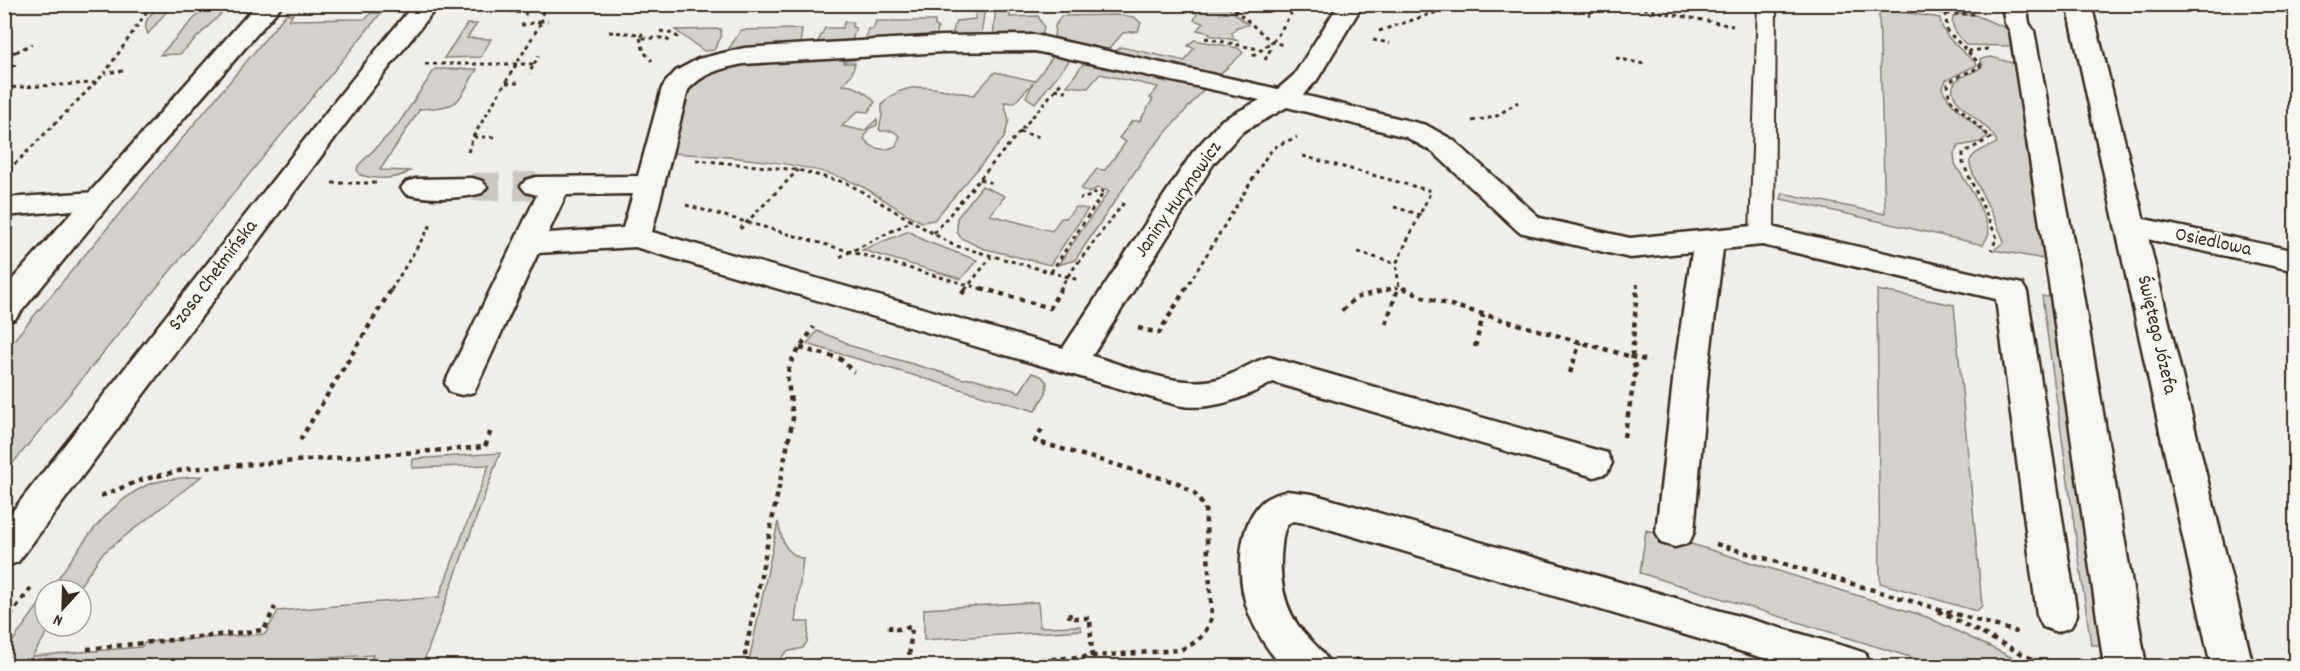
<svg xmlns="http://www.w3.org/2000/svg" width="2300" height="671" viewBox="0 0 2300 671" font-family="Dekko,sans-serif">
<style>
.green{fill:#d4d1cc;stroke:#887e75;stroke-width:1.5}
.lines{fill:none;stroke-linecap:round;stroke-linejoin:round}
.minor-tunnel{stroke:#cbc7c1;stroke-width:28;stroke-dasharray:28 14;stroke-linecap:butt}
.service-casing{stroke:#3b2a1e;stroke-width:4}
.minor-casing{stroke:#3b2a1e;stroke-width:5}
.tertiary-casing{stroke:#3b2a1e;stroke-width:5}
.secondary-casing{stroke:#3b2a1e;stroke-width:5}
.path-far1{stroke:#3b2a1e;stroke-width:3;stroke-dasharray:4 4;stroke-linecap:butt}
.path{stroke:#3b2a1e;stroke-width:4.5;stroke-dasharray:5 5;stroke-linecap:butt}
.service{fill:#f6f6f2;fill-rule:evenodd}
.minor{fill:#f6f6f2;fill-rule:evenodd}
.tertiary{fill:#f6f6f2;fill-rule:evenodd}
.secondary{fill:#f6f6f2;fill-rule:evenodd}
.labels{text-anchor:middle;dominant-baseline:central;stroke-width:4.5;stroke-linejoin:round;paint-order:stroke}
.street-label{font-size:20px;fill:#3b2a1e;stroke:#f6f6f2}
</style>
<rect width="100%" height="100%" fill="#efeeea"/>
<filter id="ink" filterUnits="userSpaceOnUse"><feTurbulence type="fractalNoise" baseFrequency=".0167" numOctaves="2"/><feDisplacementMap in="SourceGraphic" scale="12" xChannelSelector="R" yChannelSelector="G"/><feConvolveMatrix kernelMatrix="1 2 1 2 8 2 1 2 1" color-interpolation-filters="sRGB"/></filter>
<g filter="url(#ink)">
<path class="green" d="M160,5H171V6L148,34C141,20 151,15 160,5Z
M207,5H230L180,54L160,55Z
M976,5H985L981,38L951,39L956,21L975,19Z
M996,5H1010V17L1038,16L1044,27L1042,35L993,38Z
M1184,5H1225L1248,25L1237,27L1232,33L1233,37L1239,41L1209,35L1210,33L1197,30L1203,23L1194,20L1197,14Z
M1856,5L1940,18C1942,38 1962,50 1976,63L1977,65L1946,80L1942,89L1951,103L1988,136L1980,142L1959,146L1954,153L1955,164L1974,195L1986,221L1989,234L1983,245L1781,199L1783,193L1885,214L1879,12L1854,6Z
M371,13H381L5,473L4,351L8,347L286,14H293L289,20L366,19Z
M1959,14L1975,15L2013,31V41L2009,46L1966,45C1959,36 1950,28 1953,17Z
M1116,15L1134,17L1141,23L1138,31L1123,33L1107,51L1054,37L1055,26L1061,16Z
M876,21H935V26L938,27L936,40L865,43L868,29H873Z
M844,22H853L852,27L856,28L851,44L816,45L825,28H843Z
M467,24H477L467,38L491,39L481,57L444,58Z
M721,29V37L714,50L704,51L675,30Z
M802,29L800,46L730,53L728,50L741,30Z
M1194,40L1238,48L1243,53L1218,76L1114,52L1121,47L1185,61L1194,48L1188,46Z
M1057,51L1068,58L1069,61L1035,103L1026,97L1033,83L1014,103L1004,102L1009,120L1004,138L934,220L922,222C900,212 881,196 859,185C811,161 723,156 670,153L680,99L693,81L728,63L856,54L855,60L844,61V63H855L852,74L842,85C856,85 866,92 875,102L868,112L858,111L842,126L864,131L877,119V125L868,129L864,139C873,150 883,152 896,146L900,136L893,131H881L879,129L882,116V105C905,76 942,90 974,95L995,72L1035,81Z
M1991,57L2020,65L2044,259L1994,250L2004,242C2000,225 1967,170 1970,161C1973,152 1989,147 1997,143C1993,123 1941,103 1955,82C1961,74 1976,74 1983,65L1980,59Z
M1092,62L1207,86L1146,155L1075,260L1058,265L1109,191L1097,188L1089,193L1081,189L1097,169L1105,170L1126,142L1119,138L1132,121H1140L1153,99L1150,98L1158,87L1100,74L1088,88L1067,86L1083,64Z
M435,69H477C456,104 462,107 420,109L380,170L410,171C396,180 376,180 360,175L357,170L358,166L397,126Z
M982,186L1005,196L990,215L1052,231L1061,218H1066L1076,207L1088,209L1050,265L982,248L961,238L957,232V218Z
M909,231L925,241L977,260L961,279L862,250Z
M1877,290L1954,305L1982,606L1976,611L1880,583Z
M2042,296L2059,299L2104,645H2091Z
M817,331L843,341L851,346L964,379L972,378L1020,392L1032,373L1041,376L1047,382L1046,393L1035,411L807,344Z
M500,453L422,666H369L373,655L202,666H82L83,665L5,666V652L45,596V626H52L32,656L141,647L146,642L265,634L278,611L439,597L489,465L412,468L413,459Z
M202,476L102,554L77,590H50C77,552 103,506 147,485C163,478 185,478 202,476Z
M778,522C782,541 784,552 803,559L795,622H809L807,642L803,648L786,652L774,666H753L749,661Z
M1646,530L1927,617L2030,666H1939L1640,573Z
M1038,602L1040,627L1080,626L1082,630L924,640V609Z"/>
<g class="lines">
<path class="minor-tunnel" d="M472,187L536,186"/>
<g class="service-casing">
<path id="service" d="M1758,4H1776L1774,235L1770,240L1762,242L1754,240L1750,235Z"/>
</g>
<g class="minor-casing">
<path id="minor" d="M1339,4H1363L1317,80L1303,95L1426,125L1453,140L1540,218L1630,238L1762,225L2022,284L2027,292L2077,615L2071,627L2057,632L2043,627L2037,615L1996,299L1762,245L1723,249L1708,372L1694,532L1689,543L1675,547L1661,543L1656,532L1674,372L1692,252L1630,258L1519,232L1433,152L1406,137L1287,107L1242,132L1214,163L1092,356C1131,367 1178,389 1218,379C1236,374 1251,362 1269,357L1607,453L1612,463L1607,473L1594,477L1273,382C1245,398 1210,412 1177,405L635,247L538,253L474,392L462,395L450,392L445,383L537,195L526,192L521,186L526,180L536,177L638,176L662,88L666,82L676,71L698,59L744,48L943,36L1035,35L1278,89L1294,75ZM1035,51L1260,100L1222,120L1193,152L1063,348L652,232L688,90C703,73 722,68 744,64L943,52ZM633,194L623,228L548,233L566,195Z
M2002,4H2026L2029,23L2034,31L2081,283L2146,666H2104L2049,283L2010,31L2005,23Z
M472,178L482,181L487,187L482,193C460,199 428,200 406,194L401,188L406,182L416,179Z
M97,192L107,195L112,201L107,207L4,216V198Z
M2130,216L2296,251V271L2119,233L2115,226L2119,219Z
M1287,491L1312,494L1850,648L1865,653L1871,666H1790L1312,524L1293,521C1284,525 1283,535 1282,545C1278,576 1283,609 1304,633C1315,645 1324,652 1331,666H1282C1269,652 1258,635 1250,616C1237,585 1235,528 1262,502C1268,496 1279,494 1287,491Z"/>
</g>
<g class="tertiary-casing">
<path id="tertiary" d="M2067,4H2091L2253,666H2211Z"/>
</g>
<g class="secondary-casing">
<path id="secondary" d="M257,4H283L107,207L15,319L4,322V289Z
M414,4H439L361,103L18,562L4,567V522L343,91Z"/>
</g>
<path class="path-far1" d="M469,4L527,14
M547,4L541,16L542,21H548
M1228,4L1272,42L1284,45
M1589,4L1590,16
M1620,4L1733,26
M1883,4L1950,14H1977
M1969,4L1946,14L1947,31L1980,64V67L1955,78L1948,84L1949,98L1991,138L1963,153V163L1997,238L1991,250
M1518,12L1521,4
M660,31L674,34L681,40
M1379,31L1461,4
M609,32L642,34L640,38H665L672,43
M640,38L644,52L652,61
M1205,38L1263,50
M1373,40L1390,43
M1968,51L1988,49
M16,52L32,44
M4,53L16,52L4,59
M1253,56L1276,38L1297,4
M1616,58L1644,64
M1265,60L1270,50L1269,45
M425,64H534L529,74
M534,64L539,56
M4,67L17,65
M123,71L105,73L152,4
M506,83H520
M4,88L94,83
M1055,89L1070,92
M1472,121L1495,117L1518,102
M1019,132L1040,137
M474,137H497
M468,152L473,137L542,21L518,26
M1303,156L1431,191L1396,264L1399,287L1406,290
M696,160L798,170L847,183L953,245L1079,280
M9,170L105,73
M980,179L995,184
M332,183H376
M686,205L986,290
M1394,207L1421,215
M740,229L798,170
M934,233L1061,83
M1358,252L1396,264
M840,257L912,221
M1051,272L1104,192L1098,191L1084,199L1080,198
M1637,284L1638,290
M391,290L432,223
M965,290L991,257
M1060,290L1067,277L1126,200
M1185,290L1268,154L1278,145L1297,137
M1387,290L1399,287L1398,290"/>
<path class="path" d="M981,288L1050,308L1061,288
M1403,288L1423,297L1632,357L1637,288
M962,294L966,288
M1342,311L1355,298L1393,288
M1386,324L1398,288
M1138,328L1159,333L1186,288
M1475,347L1483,315
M800,348L839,358L854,372
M1570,373L1580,342
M1624,437L1636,370L1632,357L1650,361
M300,440L392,288
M101,496L141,480L187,469L485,447L491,430
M1716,544L2017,632
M1938,611L2046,666
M1070,613L1069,618H1090L1092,658
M4,624L34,584
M890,625V630L912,627L908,666
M87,649L264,630L275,607
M1355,659L1370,666
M748,666L745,654L793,418L787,374L792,360L814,327
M952,666L1180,650C1197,643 1207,634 1212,616L1205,508L1194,493L1178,483L1035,441L1042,429"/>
<use href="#service" class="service"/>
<use href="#minor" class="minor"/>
<use href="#tertiary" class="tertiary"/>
<use href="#secondary" class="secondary"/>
</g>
</g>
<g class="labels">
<g class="street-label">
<text transform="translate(1179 200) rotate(-55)">Janiny Hurynowicz</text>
<text transform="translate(2213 243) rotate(12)">Osiedlowa</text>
<text transform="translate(214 276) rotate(-53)">Szosa Chełmińska</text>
<text transform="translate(2156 335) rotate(77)">Świętego Józefa</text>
</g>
</g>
<rect width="2300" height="671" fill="none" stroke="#f6f6f2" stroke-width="24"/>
<rect x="12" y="12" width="2276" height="647" fill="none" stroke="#3b2a1e" stroke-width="2" filter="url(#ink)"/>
<g transform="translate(63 608) rotate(202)"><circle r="28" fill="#f6f6f2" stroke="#aba49d" stroke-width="1.5"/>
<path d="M0-4.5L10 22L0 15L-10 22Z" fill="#3b2a1e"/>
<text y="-9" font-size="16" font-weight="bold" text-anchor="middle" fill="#3b2a1e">N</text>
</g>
</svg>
